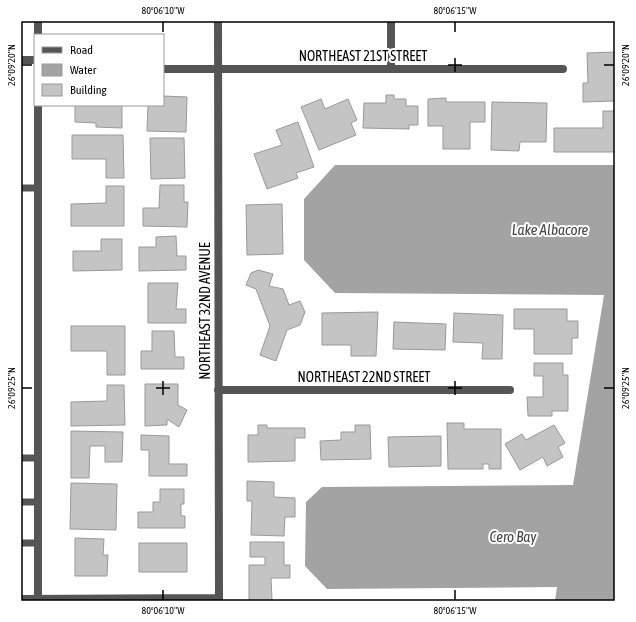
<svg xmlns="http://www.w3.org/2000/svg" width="636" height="622" viewBox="0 0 636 622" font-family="'Asap Condensed',sans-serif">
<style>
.water{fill:#a3a3a3}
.building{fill:#c4c4c4;stroke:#999}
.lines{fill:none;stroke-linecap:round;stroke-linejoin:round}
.lane{stroke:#555;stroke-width:7}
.street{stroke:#555;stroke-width:8}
.ticks{fill:none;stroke:#000;stroke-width:1.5}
.labels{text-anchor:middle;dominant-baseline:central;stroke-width:4;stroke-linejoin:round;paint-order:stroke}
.street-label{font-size:14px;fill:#000;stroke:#fff}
.water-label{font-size:15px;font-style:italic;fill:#444;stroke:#fff}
.neatline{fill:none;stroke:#000;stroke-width:1.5}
.ticks-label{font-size:10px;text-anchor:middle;fill:#000}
</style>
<rect width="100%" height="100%" fill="#fff"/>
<path class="water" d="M335,165H615V601H555L557,587L327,589L305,566L306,502L322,487L573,485L604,295L335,293L304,260V199Z"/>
<path class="building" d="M615,52V101L583,102V83H588L587,53Z
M386,95H394V99H406V106H418V125H409V129L363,128L364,103H386Z
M163,96L187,97L186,132L147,131L148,105H163Z
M446,98V102H485V122H470V149H443V126H428V99Z
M321,99L325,109L348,99L357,120L351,123L356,135L319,150L301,107Z
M492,102L547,103L546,142H520L519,151L491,150Z
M75,105H122V128L96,127V123L75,122Z
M603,111H615V152H554V128H603Z
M298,122L314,167L296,173L298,178L267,189L254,154L282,145L276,130Z
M72,135H123L124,178H106V159H72Z
M150,138H184L185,178L151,179Z
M160,185H184V202H188L187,227L143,226V208H159Z
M106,186H124V226H71V204L106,203Z
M282,204L283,254L247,255L246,205Z
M176,236L177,256H186V270L139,271V247H156V237Z
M101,239H122V270L73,271V251H101Z
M258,270L273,274L269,286L283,289L289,305L300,301L305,312L300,325L287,330L276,361L260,355L270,326L256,289L246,285L251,273Z
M148,283H178L176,309H186V323H148Z
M514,309H567V321H578V338H572V354H534V329H514Z
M378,312L376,356H351V345H322V313Z
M454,313L503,315L502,359H482L483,343L453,342Z
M394,322L446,324L445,350L393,349Z
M71,326H125V375H107V351H71Z
M152,331H174L175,357H184V369H141V351H152Z
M534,363H563V375H568V411H552V416H528L527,397H543V376H534Z
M145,384H178V405L187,410L179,427L167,419V425L145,426Z
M107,385H124L125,425L71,426V402L107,401Z
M447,423H464V429H501V469H489V464H483V469H448Z
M258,425H267V428H305V438H295V461L248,462V435H258Z
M355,425H370L371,459L321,460L320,441L341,440V432H355Z
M554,425L565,443L558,447L563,457L547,466L543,457L520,470L505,444L522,434L526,440Z
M71,431L123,432L122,462H105V446H90L89,478H71Z
M141,435L169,436V464H187V476H149V450H141Z
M441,436V466L389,467L388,437Z
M247,481L274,482V497L295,498V517H285L284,536L251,535L252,501H247Z
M71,483L117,484L116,530L70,529Z
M160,489H184V504H181V516H185V528H138V512H153V502H160Z
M75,538L104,539L103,555H108L107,576H75Z
M250,542H284V565H290V578H271L272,601H249V565H265V557H250Z
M139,543H187V572H139Z"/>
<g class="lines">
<path class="lane" d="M21,188H38
M21,458H38
M21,502H38
M21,543H38"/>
<path class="street" d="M38,21V35
M218,21L219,601
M391,21V69
M21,60H35
M163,69H563
M38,105V601
M218,390H510
M21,599L219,598"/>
</g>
<path class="ticks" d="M163,22V32M455,22V32M455,58V72M22,65H32M448,65H462M604,65H614M163,381V395M455,381V395M22,388H32M156,388H170M448,388H462M604,388H614M163,590V600M455,590V600"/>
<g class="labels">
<g class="street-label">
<text x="363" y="56">NORTHEAST 21ST STREET</text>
<text transform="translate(205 311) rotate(-90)">NORTHEAST 32ND AVENUE</text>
<text x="364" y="377">NORTHEAST 22ND STREET</text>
</g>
<g class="water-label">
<text x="550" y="229">Lake Albacore</text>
<text x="513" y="536">Cero Bay</text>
</g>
</g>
<rect width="636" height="622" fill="none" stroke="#ffffff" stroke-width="44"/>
<rect x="34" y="34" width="130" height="72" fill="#ffffff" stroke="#999999"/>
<rect x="42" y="47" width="20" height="6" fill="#555555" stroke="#999999"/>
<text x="70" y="54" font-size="12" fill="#000000">Road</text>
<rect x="42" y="64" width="20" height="12" fill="#a3a3a3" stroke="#999999"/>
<text x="70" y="74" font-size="12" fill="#000000">Water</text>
<rect x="42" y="84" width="20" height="12" fill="#c4c4c4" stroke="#999999"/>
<text x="70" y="94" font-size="12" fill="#000000">Building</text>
<rect x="22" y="22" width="592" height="578" class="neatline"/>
<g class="ticks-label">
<text x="163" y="14">80°06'10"W</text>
<text x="455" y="14">80°06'15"W</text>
<text transform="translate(625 65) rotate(-90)" y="4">26°09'20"N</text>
<text transform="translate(11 65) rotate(-90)" y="4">26°09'20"N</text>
<text transform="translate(625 388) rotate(-90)" y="4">26°09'25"N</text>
<text transform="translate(11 388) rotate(-90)" y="4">26°09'25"N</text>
<text x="163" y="614">80°06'10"W</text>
<text x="455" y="614">80°06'15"W</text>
</g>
</svg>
